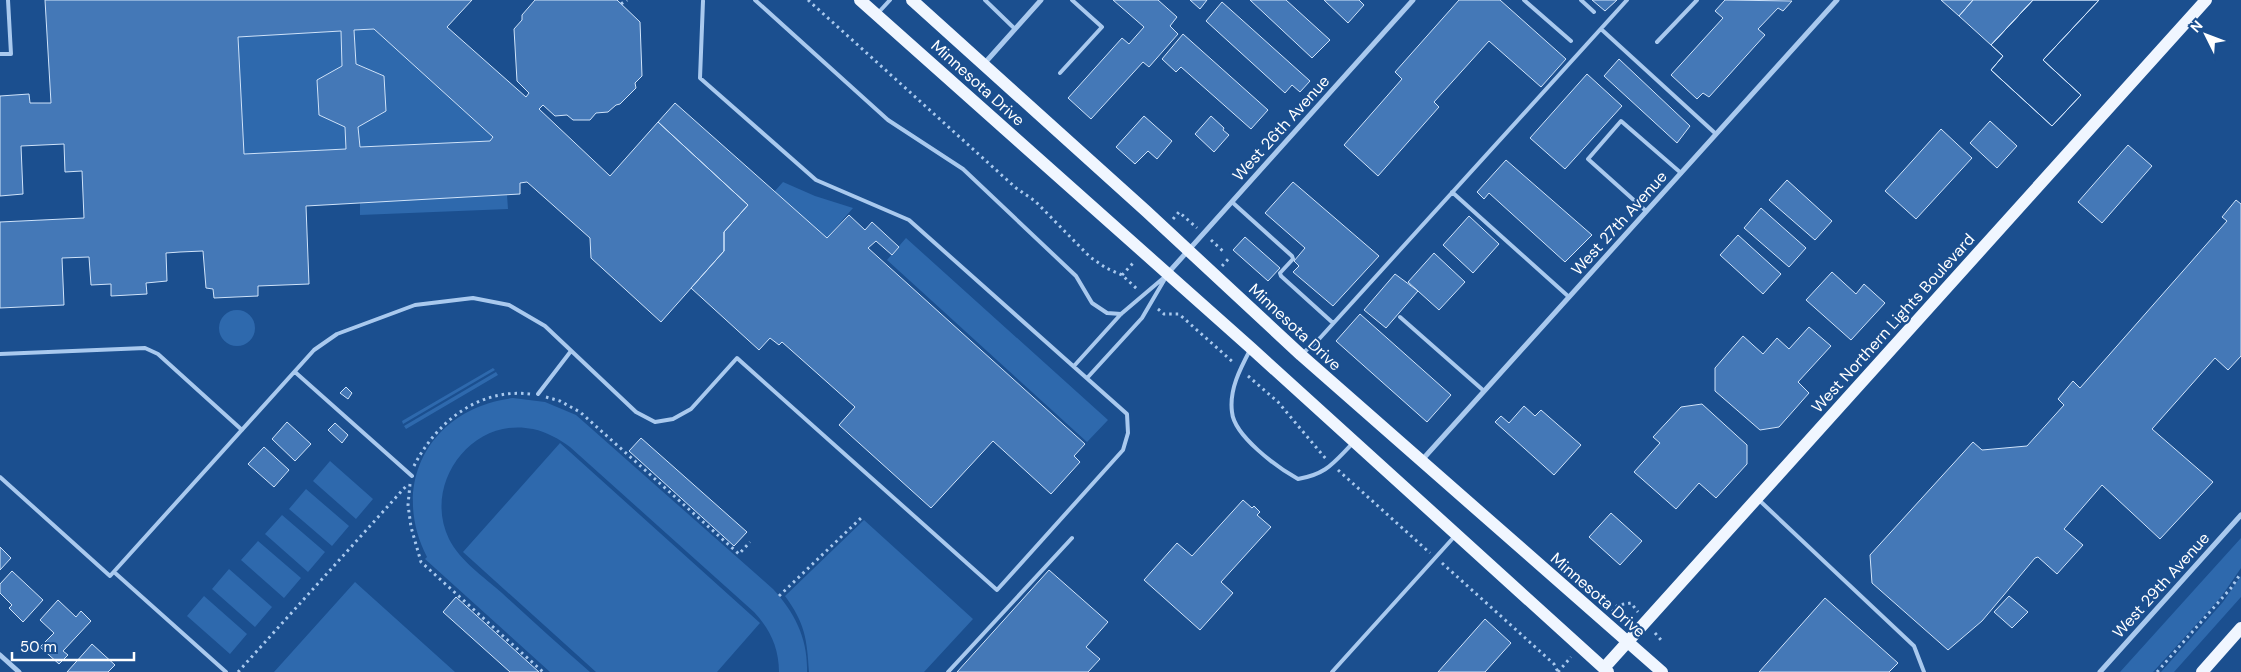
<svg xmlns="http://www.w3.org/2000/svg" width="2241" height="672" viewBox="0 0 2241 672" font-family="'DM Sans',sans-serif">
<style>
.green{fill:#2e69ad}
.building{fill:#4478b7;stroke:#cfe3fa;fill-rule:evenodd}
.lines{fill:none;stroke-linecap:round;stroke-linejoin:round}
.path{stroke:#a9c9ee;stroke-width:3;stroke-dasharray:2.5 4;stroke-linecap:butt}
.service{stroke:#a9c9ee;stroke-width:4}
.minor{stroke:#a9c9ee;stroke-width:5}
.primary{stroke:#f0f6ff;stroke-width:12}
.labels{text-anchor:middle;dominant-baseline:central;stroke-width:4.5;stroke-linejoin:round;paint-order:stroke}
.street-label{font-size:16px;fill:#fff;stroke:#1b4f8f}
</style>
<rect width="100%" height="100%" fill="#1b4f8f"/>
<path class="green" d="M374,29L493,137L490,141L360,147L358,127L385,111L384,76L356,64L354,30Z
M341,31L342,66L317,80L319,114L345,127L346,149L244,154L238,37Z
M783,182L815,196L853,208L827,238L774,192Z
M507,195L508,209L360,215V202Z
M906,238L1108,420L1087,442L887,260Z
M219 328a18 18 0 1 1 36 0a18 18 0 1 1-36 0Z
M493,368L495,370L403,424L402,421Z
M496,372L498,375L406,429L404,426Z
M513,398L545,402L576,415L773,589C795,613 808,639 807,672H779C779,648 770,629 754,612L570,447C559,439 547,432 533,429C472,416 422,484 449,539C460,561 484,577 502,593C531,620 560,646 590,672H550L425,559L427,557C389,483 431,408 513,398Z
M560,443L760,623L717,672H596L463,552Z
M330,461L373,499L356,519L313,481Z
M306,489L349,526L332,546L289,509Z
M282,515L325,552L308,572L265,534Z
M864,520L973,619L924,672H809C807,639 805,623 785,596Z
M2241,538V568L2221,597L2153,672H2120Z
M258,541L301,578L284,598L241,560Z
M229,569L272,607L255,627L212,589Z
M2241,576V597L2174,672H2161L2223,602Z
M355,582L455,672H274Z
M204,596L247,634L230,654L187,616Z"/>
<path class="building" d="M45,0H472L447,27L526,97L529,93L517,81L514,29L522,20V15L535,0H617L640,22L642,76L635,83L636,88L620,104L616,105L608,112L596,113L590,120H573L567,115L555,116L543,105L539,109L610,176L658,122L748,205L724,232V251L661,322L591,258L590,238L527,182L520,183V194L306,206L309,284L258,286V296L214,298L213,289L206,288L203,251L180,252L166,253L167,281L146,283L147,294L111,296V284L91,285L89,257L62,258L64,305L0,308V222L84,218L82,171L65,172L64,144L21,146L23,194L0,196V96L29,94L30,103H51ZM374,29L493,137L490,141L360,147L358,127L386,111L384,76L356,64L354,30ZM341,31L342,66L317,80L319,115L345,127L346,149L244,154L238,37Z
M1113,0H1158L1177,17L1170,26L1178,34L1149,67L1143,62L1091,119L1068,98L1122,38L1129,44L1144,27Z
M1190,0H1207L1200,9Z
M1250,0H1286L1330,40L1312,58Z
M1324,0H1359L1364,5L1348,23Z
M1459,0H1500L1566,59L1541,87L1489,41L1434,102L1439,107L1378,176L1344,145L1402,79L1395,72Z
M1592,0H1617L1605,11Z
M1725,0L1792,1L1783,11L1778,8L1758,29L1765,35L1709,97L1703,93L1697,99L1671,75L1723,18L1715,11Z
M1941,0H1973L1959,16Z
M1973,0H2033L1991,45L1959,16Z
M2033,0H2099L2043,60L2081,95L2052,126L1991,70L2003,56L1991,45Z
M2033,0H2099L2043,60L2081,95L2052,126L1991,70L2003,56L1991,45Z
M1222,2L1310,81L1300,92L1292,85L1285,93L1206,21Z
M1183,34L1268,110L1251,129L1181,67L1176,72L1162,59Z
M1619,59L1690,126L1677,143L1604,76Z
M1587,74L1622,106L1565,169L1530,138Z
M675,103L827,238L849,215L865,230L872,222L899,247L892,255L876,241L868,248L1085,444L1074,456L1080,462L1051,494L993,441L931,508L839,425L855,407L782,342L779,345L770,338L759,350L691,288L724,251V232L748,205L658,122Z
M1144,116L1172,141L1157,159L1148,151L1135,164L1116,147Z
M1211,116L1224,128L1223,130L1229,135L1214,152L1195,134Z
M1990,121L2017,146L1997,168L1970,143Z
M1941,129L1972,158L1916,219L1885,191Z
M2128,145L2152,166L2102,223L2078,202Z
M1506,160L1592,235L1565,262L1489,193L1484,199L1477,192Z
M1787,180L1832,221L1815,240L1769,200Z
M1293,182L1379,256L1333,306L1293,272L1299,266L1294,261L1305,248L1265,213Z
M2236,200L2241,204V356L2228,370L2215,358L2152,429L2213,482L2160,539L2102,485L2064,529L2083,545L2057,574L2038,557L2035,558L1982,621L1948,650L1872,583L1870,555L1973,442L1982,450L2027,446L2064,405L2058,399L2073,381L2080,388L2227,221L2222,217Z
M1761,208L1806,248L1789,267L1744,228Z
M1469,216L1499,244L1473,273L1443,245Z
M1738,235L1781,274L1763,294L1720,255Z
M1245,237L1280,268L1268,281L1233,250Z
M1434,253L1465,282L1439,310L1408,282Z
M1832,272L1856,294L1864,284L1885,303L1851,340L1806,300Z
M1395,274L1418,291L1386,328L1364,310Z
M1360,314L1451,395L1427,422L1336,341Z
M1809,327L1831,346L1798,382L1809,393L1779,427L1760,430L1715,391V368L1743,336L1763,354L1777,338L1789,349Z
M346,387L352,393L348,399L340,393Z
M1702,404L1747,445V464L1716,498L1699,483L1676,509L1634,472L1660,443L1653,437L1681,407Z
M1524,406L1535,416L1541,410L1581,445L1554,475L1495,422L1501,416L1509,423Z
M287,422L311,444L295,461L272,439Z
M335,423L348,435L342,443L328,430Z
M641,438L747,532L734,546L629,451Z
M264,447L289,470L274,487L248,464Z
M1243,500L1252,508L1254,506L1260,512L1257,515L1271,527L1221,582L1233,593L1200,630L1144,580L1177,543L1192,556Z
M1611,513L1642,541L1620,565L1589,537Z
M0,547L11,558L0,570Z
M1049,570L1108,622L1086,647L1100,659L1088,672H957Z
M12,571L43,600L23,622L9,608L12,605L0,593V584Z
M2009,596L2028,612L2012,628L1994,612Z
M456,597L539,672H510L443,612Z
M1825,598L1898,663L1889,672H1759Z
M58,600L76,617L81,611L91,621L63,651L68,655L59,664L40,647L54,633L40,620Z
M1485,619L1511,643L1485,672H1438Z
M92,644L115,665L108,672H67Z"/>
<g class="lines">
<path class="path" d="M808,0L1016,188L1035,201L1090,257L1106,268L1122,275L1137,289
M621,4L627,0
M1173,219L1179,212L1197,228
M1211,240L1225,253
M1222,266L1230,257
M1122,275L1135,261
M1158,309L1164,314H1179L1234,363
M1248,376L1278,402L1326,459
M546,397L560,401L580,412L739,554L750,542
M414,466C436,422 479,388 530,394
M1338,470L1430,553
M410,484L408,505L411,527L421,562L543,672
M1442,563L1554,664L1558,672
M779,596L862,517
M1612,612L1618,605L1631,603L1638,612
M1655,633L1661,640
M238,672L408,484
M1558,672L1571,657
M2157,672L2231,588L2241,573"/>
<path class="service" d="M755,0L888,120L963,169L1076,276L1092,303L1107,313L1121,314
M985,0L1015,29
M1524,0L1571,41
M1581,0L1594,12
M878,13L890,0
M1601,29L1716,134
M1657,42L1697,0
M0,54H11L8,0
M1060,73L1102,27L1072,0
M1452,192L1569,297
M1232,202L1292,256L1293,259L1280,273L1281,276L1333,323
M1646,211L1588,159L1621,121L1681,173
M1400,317L1484,391
M1250,350C1240,369 1229,390 1232,412C1234,436 1278,468 1298,479C1327,474 1333,463 1353,443
M0,354L145,348L158,354L242,430
M1302,354L1320,338L1627,0
M1074,366L1121,314L1167,275
M295,372L412,476
M1088,377L1142,318L1166,277
M538,394L571,351
M0,477L110,576L314,350L337,334L415,305L473,298L509,305L545,326L636,412L655,422L673,419L691,409L737,358L997,590L1123,450L1128,433L1127,414L909,220L816,180L700,78L703,1
M1759,500L1914,646L1924,672
M114,572L226,672
M948,672L1072,538
M1332,672L1454,537"/>
<path class="minor" d="M983,65L1041,0
M1168,273L1413,0
M1422,460L1837,0
M0,655L19,672
M2100,672L2241,515"/>
<path class="primary" d="M860,0L1251,348L1608,672
M912,0L1146,211L1301,355L1662,672
M1604,668L2206,0
M2202,672L2241,628"/>
</g>
<g class="labels">
<g class="street-label">
<text transform="translate(978 83) rotate(42)">Minnesota Drive</text>
<text transform="translate(1281 128) rotate(-48)">West 26th Avenue</text>
<text transform="translate(1619 223) rotate(-48)">West 27th Avenue</text>
<text transform="translate(1893 323) rotate(-48)">West Northern Lights Boulevard</text>
<text transform="translate(1295 327) rotate(43)">Minnesota Drive</text>
<text transform="translate(2161 585) rotate(-48)">West 29th Avenue</text>
<text transform="translate(1598 595) rotate(41)">Minnesota Drive</text>
</g>
</g>
<g transform="translate(2206 35) rotate(312)" stroke="#1b4f8f" stroke-width="4" paint-order="stroke">
<path d="M0-4L9 19L0 12L-9 19Z" fill="#ffffff"/>
<text y="-8" font-size="14" font-weight="bold" text-anchor="middle" fill="#ffffff">N</text>
</g>
<path d="M12 652v8h122v-8" fill="none" stroke="#ffffff" stroke-width="2.5"/>
<text x="20" y="652" font-size="15" fill="#ffffff" stroke="#1b4f8f" stroke-width="4" paint-order="stroke">50 m</text>
</svg>
